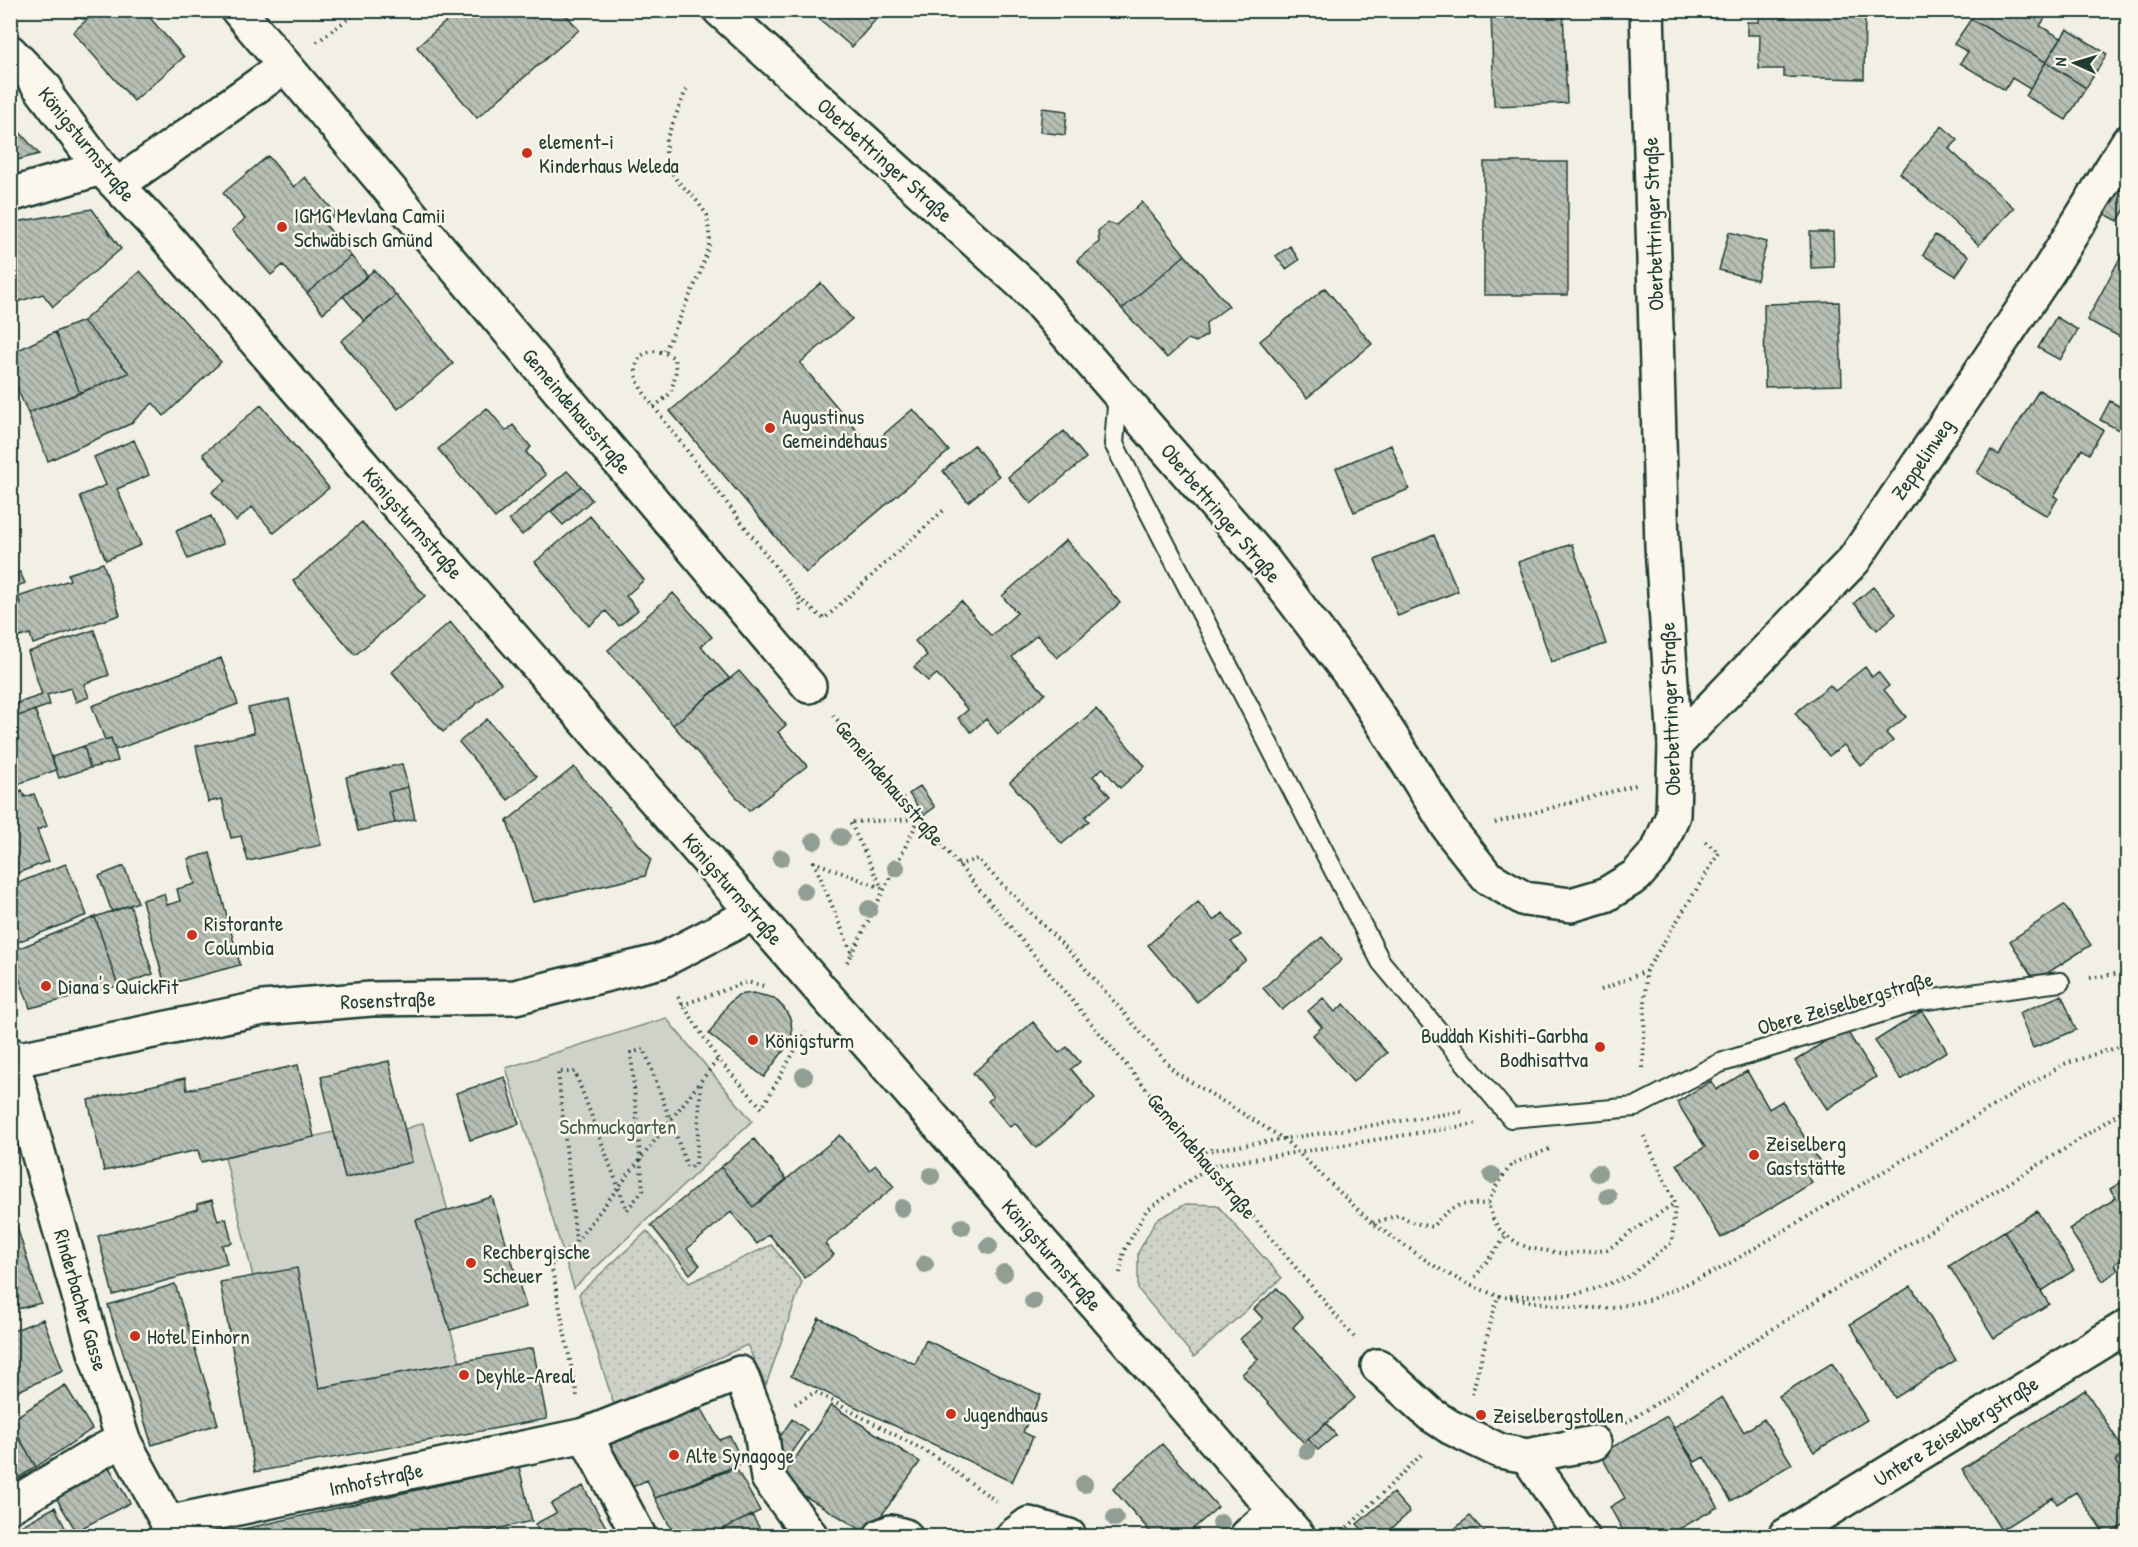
<svg xmlns="http://www.w3.org/2000/svg" width="2138" height="1547" viewBox="0 0 2138 1547" font-family="'Patrick Hand',sans-serif">
<style>
.green{fill:#cfd2c8;stroke:#77887e;stroke-width:1.5}
.garden{fill:url(#garden-dots);stroke:#77887e;stroke-width:1.5}
.building{fill:url(#building-back-hatch);stroke:#1f3d34;stroke-width:1.5}
.lines{fill:none;stroke-linecap:round;stroke-linejoin:round}
.lane-casing{stroke:#1f3d34;stroke-width:22}
.street-casing{stroke:#1f3d34;stroke-width:38}
.secondary-casing{stroke:#1f3d34;stroke-width:38}
.path{stroke:#1f3d34;stroke-width:4;stroke-dasharray:1.5 4.5;stroke-linecap:butt}
.lane{stroke:#fbf7ec;stroke-width:18}
.street{stroke:#fbf7ec;stroke-width:33}
.secondary{stroke:#fbf7ec;stroke-width:33}
.tree{fill:#919e94}
.poi-dot{fill:#c8321e;stroke:#fbf7ec;stroke-width:2}
.labels{text-anchor:middle;dominant-baseline:central;stroke-width:5;stroke-linejoin:round;paint-order:stroke}
.poi-label{font-size:21px;fill:#1f3d34;stroke:#fbf7ec;text-anchor:start}
.street-label{font-size:21px;fill:#1f3d34;stroke:#fbf7ec}
.park-label{font-size:21px;fill:#425b52;stroke:#fbf7ec}
</style>
<defs>
<pattern id="garden-dots" width="8" height="8" patternUnits="userSpaceOnUse" patternTransform="scale(1.5)"><rect width="8" height="8" fill="#cfd2c8"/><path d="M2 2h.1M6 6h.1" fill="none" stroke="#b1b5ac" stroke-width="1.8" stroke-linecap="round"/></pattern>
<pattern id="building-back-hatch" width="6" height="6" patternUnits="userSpaceOnUse" patternTransform="scale(1.5)"><rect width="6" height="6" fill="#b7beb3"/><path d="M-1 5l2 2M0 0l6 6M5-1l2 2" fill="none" stroke="#949c92"/></pattern>
</defs>
<rect width="100%" height="100%" fill="#f2f0e5"/>
<filter id="ink" filterUnits="userSpaceOnUse"><feTurbulence type="fractalNoise" baseFrequency=".0167" numOctaves="2"/><feDisplacementMap in="SourceGraphic" scale="12" xChannelSelector="R" yChannelSelector="G"/><feConvolveMatrix kernelMatrix="1 2 1 2 8 2 1 2 1" color-interpolation-filters="sRGB"/></filter>
<g filter="url(#ink)">
<path class="green" d="M666,1018L752,1121L574,1288L506,1068Z
M423,1123L448,1211L417,1220L460,1362L319,1388L253,1277L225,1157L334,1132L345,1178L412,1162L405,1129Z"/>
<path class="garden" d="M1186,1204L1217,1205L1282,1278L1194,1357L1138,1289V1253L1156,1220Z
M647,1231L689,1283L771,1245L802,1282L766,1385L747,1345L614,1405L579,1294Z"/>
<path class="building" d="M68,10H98L87,20L67,15Z
M98,10H143L184,57L134,101L73,32Z
M459,10H562L579,30L477,118L417,47Z
M809,10H884L852,47Z
M1491,10H1563L1567,103L1494,106Z
M1759,10H1865L1864,79L1784,77V69H1759L1760,35H1747V22H1759Z
M1976,10H2044L2048,13L2040,26L2061,38L2046,62L1971,19Z
M1971,19L2046,62L2030,89L2012,78L2005,90L1960,63L1968,52L1954,44Z
M2067,29L2107,54L2086,88L2046,62Z
M2046,62L2086,88L2066,120L2026,96Z
M1042,108L1067,111L1065,135L1040,132Z
M10,121L39,154L10,162Z
M1942,126L1958,140L1949,149L2014,208L1979,245L1900,173Z
M268,156L294,187L305,177L336,214L325,224L351,256L307,293L283,265L271,275L232,230L245,219L223,193Z
M1484,162H1568V295H1484Z
M2128,170V204L2118,221L2103,213Z
M1142,202L1185,255L1122,309L1077,260L1099,242L1098,231L1107,223L1116,225Z
M92,209L121,249L53,307L43,294L10,304V223Z
M1729,232L1767,242L1757,280L1719,270Z
M1810,232H1833L1834,267L1811,268Z
M1935,235L1969,256L1956,276L1923,255Z
M2128,243V341L2087,320Z
M1290,246L1299,260L1286,269L1276,256Z
M1185,255L1229,306L1206,323L1207,335L1196,342L1188,339L1167,358L1122,309Z
M351,256L368,276L323,313L307,293Z
M374,270L396,295L364,321L343,296Z
M140,271L221,362L164,416L153,403L130,424L48,461L28,413L129,373L83,321Z
M821,283L852,319L800,363L870,446L913,409L949,451L806,573L670,411Z
M1325,288L1372,344L1307,398L1260,341Z
M396,295L453,364L398,409L341,341Z
M1839,302L1842,385L1765,387L1764,304Z
M2056,317L2078,330L2060,360L2038,348Z
M83,321L129,373L80,393L55,332Z
M55,332L80,393L28,413L10,372V354Z
M2039,390L2103,430L2089,454L2082,449L2054,496L2058,498L2047,516L1977,473L1991,450L1999,455Z
M2110,401L2128,411V435L2100,420Z
M261,405L329,488L274,533L252,507L236,521L212,492L226,481L203,454Z
M487,408L506,431L513,425L531,447L526,452L546,475L495,518L438,449Z
M1064,431L1086,458L1031,504L1008,477Z
M134,440L149,475L117,489L141,545L106,560L80,496L106,485L94,457Z
M974,445L999,476L968,502L943,471Z
M1391,445L1409,489L1354,512L1336,468Z
M567,471L581,486L522,535L509,520Z
M581,486L592,500L563,525L551,512Z
M211,516L223,544L188,559L176,531Z
M590,516L644,580L626,596L638,610L619,626L606,611L589,626L535,562Z
M362,522L425,596L355,655L293,581Z
M1434,535L1458,591L1398,616L1375,560Z
M1066,540L1120,603L1057,658L1037,635L1012,657L1045,694L998,734L986,719L971,732L958,718L968,710L937,674L928,681L914,667L927,655L915,641L961,601L991,636L1017,613L1002,596Z
M1572,544L1606,644L1551,662L1518,562Z
M103,563L120,615L33,644L30,634L10,640V608L21,604L18,597L70,580L68,574Z
M20,572L25,583L10,589V576Z
M1873,587L1896,614L1877,630L1854,603Z
M673,593L712,637L701,646L729,678L673,725L608,650Z
M450,622L501,683L443,732L392,672Z
M94,630L109,675L84,684L89,697L76,702L71,688L47,695L50,705L18,716L15,704L42,695L28,652Z
M221,658L238,704L115,750L111,738L105,740L92,706Z
M1865,667L1872,677L1878,672L1889,686L1884,690L1906,717L1886,733L1893,741L1861,766L1844,745L1829,756L1795,713L1830,685L1835,691Z
M739,671L786,725L778,732L807,766L749,811L673,725Z
M10,693L18,716L10,719Z
M289,699L321,845L248,861L241,836L231,838L222,799L208,802L196,746L254,733L248,708Z
M1096,709L1145,766L1120,788L1103,768L1093,776L1110,796L1085,817L1089,821L1062,844L1010,782Z
M35,710L56,770L10,787V719Z
M487,719L537,777L508,800L459,742Z
M111,738L118,761L90,768L84,746Z
M84,746L90,768L59,778L52,757Z
M402,764L408,787L388,792L395,823L358,831L346,777Z
M574,767L651,859L645,876L533,902L507,821Z
M920,786L935,807L924,815L909,794Z
M408,787L415,819L395,823L388,792Z
M22,790L25,797L34,794L47,826L37,830L49,861L10,876V795Z
M210,853L240,965L165,985L142,900L164,894L167,905L180,901L177,889L195,884L188,859Z
M66,864L87,915L10,945V886Z
M124,866L138,902L112,912L99,876Z
M1198,902L1214,921L1223,913L1241,935L1231,942L1246,960L1197,1002L1148,945Z
M130,905L153,974L118,986L95,917Z
M2064,905L2091,945L2035,981L2010,941Z
M95,917L118,986L30,1008L10,952Z
M1322,937L1342,960L1282,1010L1263,988Z
M753,993L774,998L784,1008L791,1020L792,1034L788,1045L764,1077L709,1034L728,1004L738,995Z
M2062,995L2076,1030L2033,1048L2019,1013Z
M1323,998L1335,1012L1344,1004L1387,1053L1353,1082L1313,1035L1322,1027L1308,1011Z
M1922,1011L1947,1051L1901,1080L1875,1041Z
M1033,1022L1059,1053L1067,1047L1080,1062L1071,1069L1095,1098L1036,1148L1015,1123L1010,1127L988,1101L993,1097L973,1073Z
M1845,1028L1876,1077L1827,1109L1795,1061Z
M389,1061L412,1162L345,1178L321,1077Z
M298,1065L314,1137L201,1162L198,1150L104,1171L88,1100L185,1078L187,1090Z
M1747,1071L1769,1109L1782,1101L1820,1162L1805,1171L1812,1183L1721,1238L1677,1164L1705,1147L1677,1102L1711,1081L1716,1090Z
M505,1077L519,1124L470,1140L456,1093Z
M840,1135L869,1170L876,1165L894,1187L825,1244L834,1255L805,1278L769,1234L757,1244L731,1212L687,1249L700,1265L690,1274L651,1225L721,1167L753,1207Z
M754,1139L787,1180L753,1207L721,1167Z
M2128,1178V1255L2115,1264L2118,1270L2103,1281L2069,1229L2116,1198L2110,1189Z
M492,1197L526,1307L450,1330L416,1220Z
M212,1200L218,1221L226,1218L232,1243L222,1245L227,1264L113,1295L98,1236L198,1209L197,1204Z
M10,1205L41,1303L10,1311Z
M2037,1211L2074,1270L2042,1291L2004,1231Z
M2004,1231L2049,1304L1994,1338L1949,1266Z
M297,1268L319,1388L533,1348L547,1419L255,1472L220,1282Z
M175,1284L218,1424L152,1445L108,1305Z
M1911,1286L1956,1360L1895,1398L1850,1324Z
M1277,1288L1303,1317L1293,1327L1355,1398L1304,1443L1242,1374L1258,1359L1240,1339L1263,1319L1254,1309Z
M819,1318L915,1364L926,1340L1041,1395L1023,1432L1033,1437L1012,1482L791,1376Z
M43,1319L63,1370L10,1395V1332Z
M1832,1363L1867,1420L1814,1452L1779,1396Z
M65,1385L92,1429L36,1467L10,1421Z
M2085,1390L2126,1453L2115,1461L2128,1481V1522L2106,1536L2076,1492L2057,1504L2053,1497L2001,1530L1962,1469Z
M1722,1397L1744,1432L1764,1419L1792,1464L1731,1501L1704,1457L1695,1462L1673,1428Z
M831,1405L920,1462L868,1534L780,1481Z
M702,1409L719,1440L730,1436L743,1463L655,1498L647,1480L626,1490L606,1446Z
M1667,1416L1718,1507L1667,1536H1626L1610,1507L1625,1498L1600,1454Z
M792,1419L807,1430L788,1457L773,1447Z
M10,1422L36,1467L10,1483Z
M1326,1423L1336,1435L1318,1450L1308,1439Z
M2128,1439V1481L2115,1461L2126,1453L2120,1444Z
M1162,1444L1218,1507L1185,1536H1154L1113,1489Z
M106,1462L130,1503L76,1531L55,1496Z
M519,1467L532,1521L465,1536H231L230,1532Z
M736,1468L760,1511L709,1536H675L655,1498Z
M583,1486L611,1536H530L539,1531L535,1524L556,1513L551,1504Z
M1393,1493L1410,1512L1383,1536H1369L1357,1524Z
M55,1507L69,1536H10V1532Z
M752,1515L764,1536H709Z
M1470,1516L1488,1536H1446Z"/>
<g class="lines">
<g class="lane-casing">
<path id="lane" d="M1118,393L1114,444L1381,962L1511,1118L1635,1107L1720,1063L1919,1001L2060,982"/>
</g>
<g class="street-casing">
<path id="street" d="M238,10L809,686
M133,174L285,66
M10,195L101,168
M1675,745L1854,560L2048,272L2128,142
M10,1054L97,1359L123,1440L175,1536
M10,1061L263,1008L371,999L515,997L661,961L754,913
M1378,1366L1430,1414L1450,1427L1500,1451L1527,1456L1594,1443
M585,1435L639,1536
M1527,1456L1582,1536
M10,1506L100,1452L123,1440
M167,1523L585,1435L740,1373L760,1424L768,1478L811,1536
M881,1536L891,1532L905,1536
M1013,1536L1029,1524L1069,1536
M1247,1536L1275,1511"/>
</g>
<g class="secondary-casing">
<path id="secondary" d="M720,10L1027,288L1264,561L1359,686L1453,834L1487,877L1525,899L1571,905L1605,895L1636,876L1658,851L1673,815L1675,745L1662,546L1647,10
M10,52L46,89
M30,74L101,168L169,240L371,475L1298,1536
M1785,1536L2128,1326"/>
</g>
<path class="path" d="M317,42L360,10
M665,351L700,273L710,242L707,215L694,197L677,181L666,163V140L688,85
M654,407L671,393L676,371L674,358C659,347 635,348 636,373C637,386 647,397 654,407L799,598L801,614
M799,598L824,619L946,508
M833,715L1354,1337
M1495,823L1636,785
M958,865L977,859L1076,958L1175,1072L1284,1139L1372,1223L1436,1267L1467,1284L1498,1296L1573,1308H1612L1652,1299L1718,1270L2064,1064L2128,1044
M847,962L852,954L814,862L882,888L850,822L919,819L852,954
M2090,978L2128,972
M1601,990L1646,971
M678,997L718,1059L762,1108L806,1031
M682,1005L747,982L764,986
M1643,1068L1646,971L1719,853L1703,840
M1549,1149L1512,1164L1496,1186L1488,1204L1494,1221L1500,1230L1517,1243L1529,1248L1566,1254L1607,1250L1633,1231L1675,1203L1644,1136
M1199,1152L1465,1111
M1373,1223L1399,1215L1414,1223L1432,1227C1453,1204 1458,1203 1488,1204
M576,1242L558,1072H575L627,1210L643,1190L631,1053L644,1049L688,1168L696,1164L701,1081
M1120,1273L1124,1251L1146,1211L1210,1166L1475,1124
M1475,1277L1507,1235
M1510,1296L1572,1295L1594,1289L1630,1276L1672,1242L1675,1204
M1472,1394L1495,1306L1498,1296H1500
M577,1396L551,1264L576,1242L718,1059
M795,1404L815,1392L931,1454L996,1501
M1626,1423L1827,1294L2068,1147L2128,1107
M1339,1536L1421,1455"/>
<use href="#lane" class="lane"/>
<use href="#street" class="street"/>
<use href="#secondary" class="secondary"/>
</g>
<g class="tree">
<circle cx="841" cy="837" r="9"/>
<circle cx="814" cy="841" r="9"/>
<circle cx="781" cy="858" r="9"/>
<circle cx="896" cy="868" r="9"/>
<circle cx="804" cy="891" r="9"/>
<circle cx="869" cy="909" r="9"/>
<circle cx="804" cy="1076" r="9"/>
<circle cx="1598" cy="1173" r="9"/>
<circle cx="1492" cy="1175" r="9"/>
<circle cx="931" cy="1176" r="9"/>
<circle cx="1608" cy="1196" r="9"/>
<circle cx="902" cy="1208" r="9"/>
<circle cx="962" cy="1227" r="9"/>
<circle cx="989" cy="1246" r="9"/>
<circle cx="925" cy="1264" r="9"/>
<circle cx="1004" cy="1273" r="9"/>
<circle cx="1033" cy="1301" r="9"/>
<circle cx="1307" cy="1451" r="9"/>
<circle cx="1084" cy="1484" r="9"/>
<circle cx="1115" cy="1518" r="9"/>
<circle cx="1221" cy="1523" r="9"/>
</g>
</g>
<g class="poi-dot">
<circle cx="527" cy="153" r="6"/>
<circle cx="282" cy="227" r="6"/>
<circle cx="770" cy="428" r="6"/>
<circle cx="192" cy="935" r="6"/>
<circle cx="46" cy="986" r="6"/>
<circle cx="753" cy="1040" r="6"/>
<circle cx="1600" cy="1047" r="6"/>
<circle cx="1754" cy="1155" r="6"/>
<circle cx="471" cy="1263" r="6"/>
<circle cx="135" cy="1336" r="6"/>
<circle cx="464" cy="1375" r="6"/>
<circle cx="951" cy="1414" r="6"/>
<circle cx="1481" cy="1415" r="6"/>
<circle cx="674" cy="1455" r="6"/>
</g>
<g class="labels">
<g class="poi-label">
<text x="539" y="141">element-i<tspan x="539" dy="24">Kinderhaus Weleda</tspan></text>
<text x="294" y="215">IGMG Mevlana Camii<tspan x="294" dy="24">Schwäbisch Gmünd</tspan></text>
<text x="782" y="416">Augustinus<tspan x="782" dy="24">Gemeindehaus</tspan></text>
<text x="204" y="923">Ristorante<tspan x="204" dy="24">Columbia</tspan></text>
<text x="58" y="986">Diana's QuickFit</text>
<text x="1588" y="1035" text-anchor="end">Buddah Kishiti-Garbha<tspan x="1588" dy="24">Bodhisattva</tspan></text>
<text x="765" y="1040">Königsturm</text>
<text x="1766" y="1143">Zeiselberg<tspan x="1766" dy="24">Gaststätte</tspan></text>
<text x="483" y="1251">Rechbergische<tspan x="483" dy="24">Scheuer</tspan></text>
<text x="147" y="1336">Hotel Einhorn</text>
<text x="476" y="1375">Deyhle-Areal</text>
<text x="963" y="1414">Jugendhaus</text>
<text x="1493" y="1415">Zeiselbergstollen</text>
<text x="686" y="1455">Alte Synagoge</text>
</g>
<g class="street-label">
<text transform="translate(87 144) rotate(51)">Königsturmstraße</text>
<text transform="translate(885 160) rotate(42)">Oberbettringer Straße</text>
<text transform="translate(1653 224) rotate(-92)">Oberbettringer Straße</text>
<text transform="translate(577 411) rotate(50)">Gemeindehausstraße</text>
<text transform="translate(1922 459) rotate(-56)">Zeppelinweg</text>
<text transform="translate(1221 513) rotate(50)">Oberbettringer Straße</text>
<text transform="translate(413 523) rotate(49)">Königsturmstraße</text>
<text transform="translate(1670 709) rotate(-92)">Oberbettringer Straße</text>
<text transform="translate(890 783) rotate(50)">Gemeindehausstraße</text>
<text transform="translate(733 889) rotate(49)">Königsturmstraße</text>
<text transform="translate(388 1000) rotate(-2)">Rosenstraße</text>
<text transform="translate(1845 1003) rotate(-16)">Obere Zeiselbergstraße</text>
<text transform="translate(1202 1156) rotate(50)">Gemeindehausstraße</text>
<text transform="translate(1052 1255) rotate(49)">Königsturmstraße</text>
<text transform="translate(81 1300) rotate(74)">Rinderbacher Gasse</text>
<text transform="translate(1956 1431) rotate(-32)">Untere Zeiselbergstraße</text>
<text transform="translate(376 1479) rotate(-12)">Imhofstraße</text>
</g>
<g class="park-label">
<text x="618" y="1126">Schmuckgarten</text>
</g>
</g>
<rect width="2138" height="1547" fill="none" stroke="#fbf7ec" stroke-width="36"/>
<rect x="18" y="18" width="2102" height="1511" fill="none" stroke="#1f3d34" stroke-width="2" filter="url(#ink)"/>
<g transform="translate(2075 63) rotate(274)" stroke="#fbf7ec" stroke-width="4.5" paint-order="stroke">
<path d="M0-4.5L10 22L0 15L-10 22Z" fill="#1f3d34"/>
<text y="-9" font-size="16" font-weight="bold" text-anchor="middle" fill="#1f3d34">N</text>
</g>
</svg>
